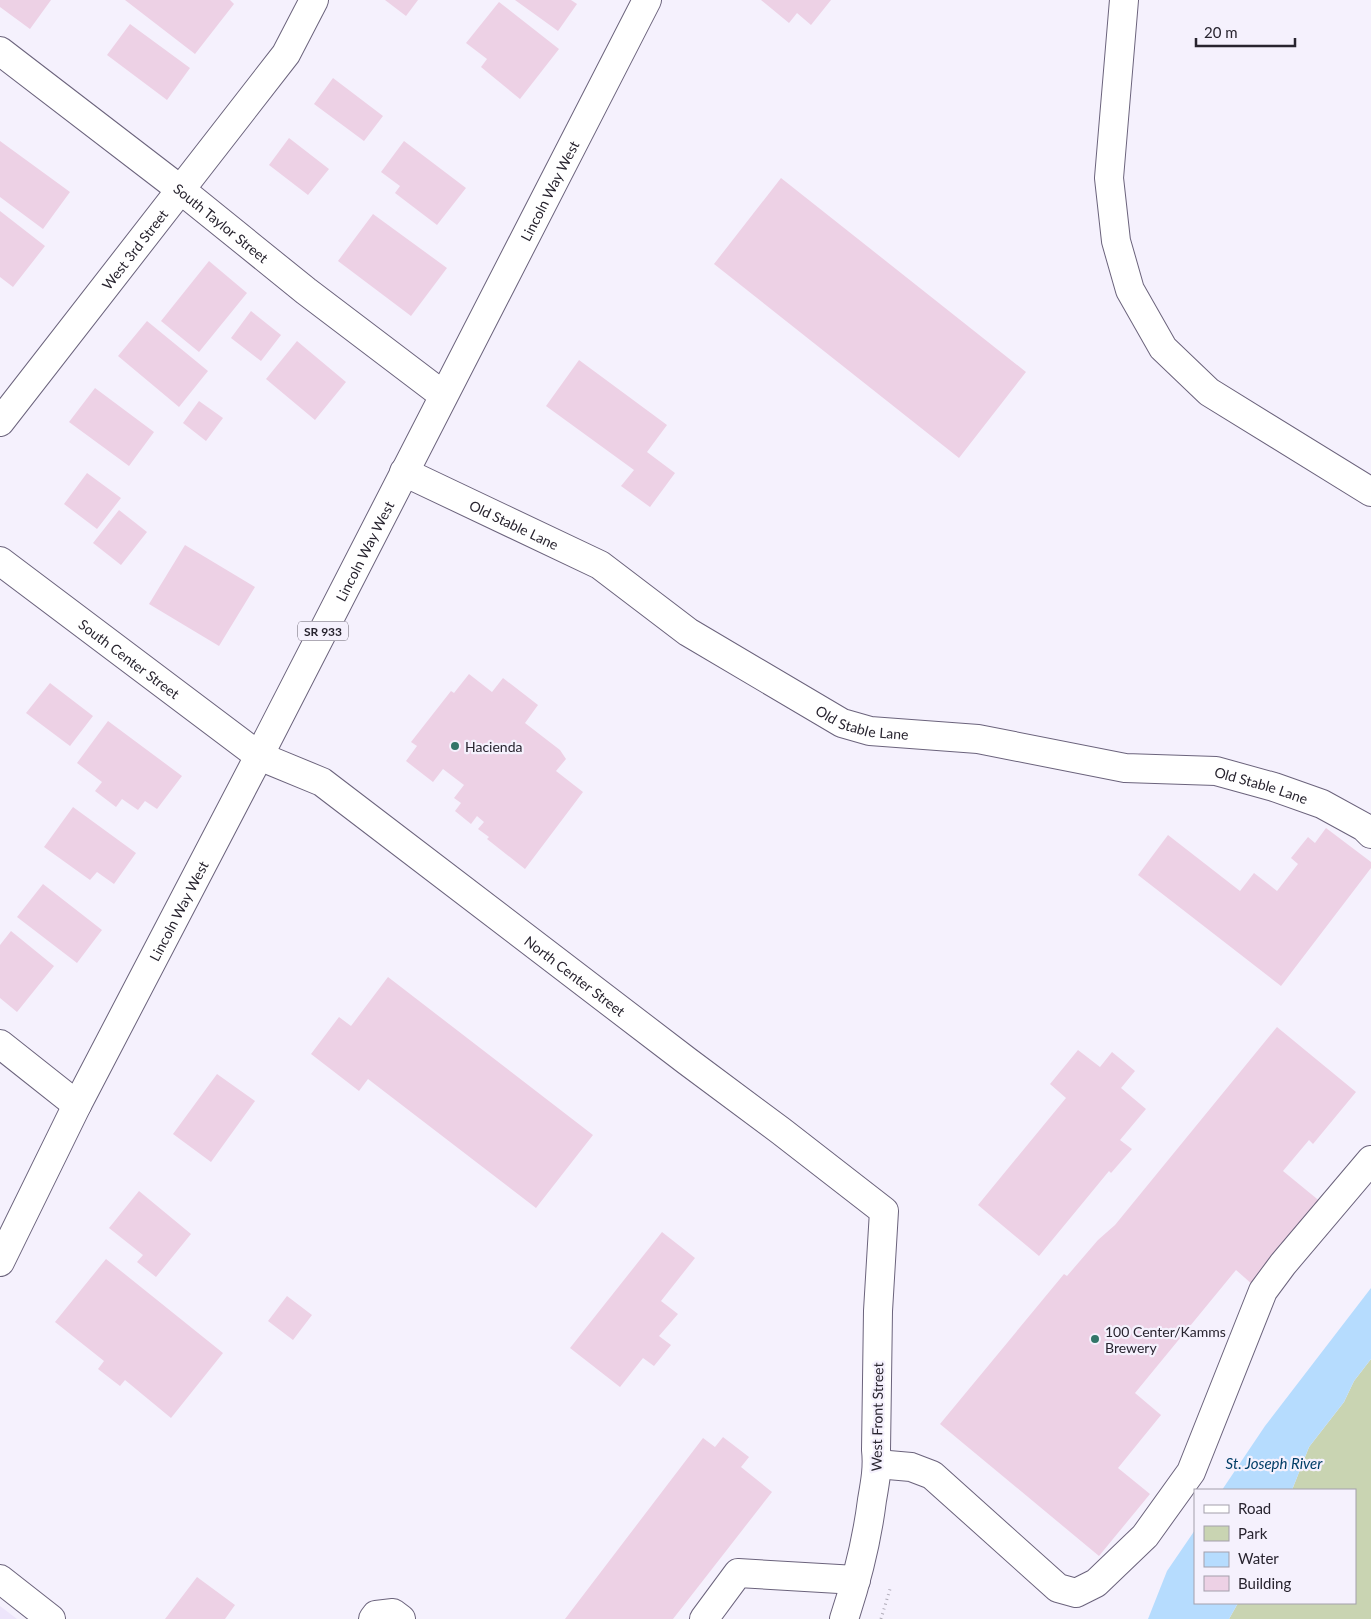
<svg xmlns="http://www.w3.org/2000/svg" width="1371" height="1619" viewBox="0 0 1371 1619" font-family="Lato,sans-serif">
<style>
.built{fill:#ede5fb}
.green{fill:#c9d4b2}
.water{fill:#b6dcfe}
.building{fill:#edd1e5}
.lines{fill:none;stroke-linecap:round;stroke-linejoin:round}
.minor-casing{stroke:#6b637c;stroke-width:30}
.major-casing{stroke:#6b637c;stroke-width:30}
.path{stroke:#afabb7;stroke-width:3;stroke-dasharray:1 4;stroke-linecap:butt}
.minor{stroke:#fff;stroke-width:28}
.major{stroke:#fff;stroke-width:28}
.poi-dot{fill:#327568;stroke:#f5f1fd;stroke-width:2}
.labels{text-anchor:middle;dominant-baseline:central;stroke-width:4.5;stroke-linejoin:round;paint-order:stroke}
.shield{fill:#f5f1fd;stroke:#66626d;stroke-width:1}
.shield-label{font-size:12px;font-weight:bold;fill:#28242f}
.street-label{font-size:14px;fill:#28242f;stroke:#f5f1fd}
.poi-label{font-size:14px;fill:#28242f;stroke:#f5f1fd;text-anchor:start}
.water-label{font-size:15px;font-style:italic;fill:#003d67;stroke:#f5f1fd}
</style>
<rect width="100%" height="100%" fill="#f5f1fd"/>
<path class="built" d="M0,1606L17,1619H0Z"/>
<path class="green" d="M1371,1359V1619H1229L1238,1603H1355V1490H1292L1309,1447L1344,1402L1354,1381Z"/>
<path class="water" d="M1371,1288V1359L1354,1381L1344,1402L1309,1447L1292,1490H1222L1265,1426Z
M1195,1530V1603H1238L1229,1619H1148L1167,1571Z"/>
<path class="building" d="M0,0H51L30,29L0,7Z
M125,0H230L234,4L195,54Z
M385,0H418L406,16Z
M515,0H571L577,4L558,31Z
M761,0H831L811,25L797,13L789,23Z
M499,2L559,49L520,99L481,67L487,59L466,43Z
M130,24L190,68L167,100L107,55Z
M333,78L383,116L364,141L314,104Z
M289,138L329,169L308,195L269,165Z
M0,141L70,192L43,229L0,197Z
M404,141L466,188L437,225L395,193L400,186L381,172Z
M781,178L1026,372L959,458L714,264Z
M0,211L45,246L13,287L0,277Z
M373,214L447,268L411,316L338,261Z
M209,261L247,293L199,352L161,321Z
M251,311L281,335L261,361L231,338Z
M147,321L208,371L179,407L118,356Z
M297,341L346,382L315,420L266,379Z
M579,360L667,425L647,452L675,473L650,507L621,486L634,470L546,406Z
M95,388L154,432L129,466L69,422Z
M199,401L223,418L206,441L183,423Z
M87,473L121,498L97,529L64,504Z
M119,510L147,532L121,565L93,543Z
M185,545L255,587L219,646L149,604Z
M469,674L492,692L503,678L538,705L525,723L560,750L566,759L556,771L583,792L525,869L487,839L489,837L478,829L484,822L477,816L471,824L455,811L461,803L454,798L464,785L443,769L433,782L406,761L417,746L411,742L451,691L454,693Z
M50,683L93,716L70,746L26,713Z
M108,721L182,776L157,809L145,801L138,810L122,799L116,807L95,791L102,782L77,763Z
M73,807L136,853L114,884L97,872L90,880L44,847Z
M1326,828L1371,862V868L1281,986L1138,875L1168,835L1240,891L1254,873L1277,891L1298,864L1291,858L1308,837L1315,843Z
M43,884L102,930L77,963L17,917Z
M11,931L54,966L17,1012L0,998V945Z
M388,977L593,1135L536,1208L368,1079L359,1091L311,1054L339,1017L351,1026Z
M1277,1027L1356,1092L1313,1144L1309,1140L1283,1171L1322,1203L1253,1285L1236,1270L1135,1393L1161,1415L1118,1468L1150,1494L1099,1556L940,1424L1064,1274L1067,1276L1098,1240L1115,1225Z
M1078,1050L1100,1067L1112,1052L1135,1071L1121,1088L1146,1109L1120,1140L1132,1149L1111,1173L1109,1171L1039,1256L978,1205L1066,1098L1050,1084Z
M217,1074L255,1101L211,1162L173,1134Z
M139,1191L191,1234L156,1277L137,1262L143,1255L109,1228Z
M662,1232L695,1258L661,1301L678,1314L659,1336L671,1345L654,1366L643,1358L620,1387L570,1348Z
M106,1259L223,1353L171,1418L125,1380L120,1386L98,1369L104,1361L55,1322Z
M287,1296L312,1315L293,1340L268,1321Z
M723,1437L749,1457L741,1467L772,1492L673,1619H565L703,1438L715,1447Z
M197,1577L235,1605L225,1619H165Z"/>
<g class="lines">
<g class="minor-casing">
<g id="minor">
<path d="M1124,0L1109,178L1116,241L1130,290L1163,348L1209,392L1371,492"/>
<path id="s1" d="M0,51L181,190L306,291L443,395"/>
<path id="s2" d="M0,422L286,54L314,0"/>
<path id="s3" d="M404,472L600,565L688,632L842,723L870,731L978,739L1125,768L1216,771L1274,787L1322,804L1364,827L1371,834"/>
<path id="s4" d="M0,561L259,756L322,782L687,1061L781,1131L884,1211L878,1311L876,1450C878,1467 875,1483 872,1500C867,1540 857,1580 844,1619"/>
<path d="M0,1044L77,1105"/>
<path d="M877,1464L911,1467L932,1475L1058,1588L1076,1593L1096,1583L1145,1536L1191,1472L1263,1291L1283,1264L1371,1160"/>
<path d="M0,1579L51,1619"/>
<path d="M373,1619L376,1615L393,1613L401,1619"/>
<path d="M704,1619L738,1573L856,1580"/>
</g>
</g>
<g class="major-casing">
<g id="major">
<path id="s5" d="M0,1262L77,1105L259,756L647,0"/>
</g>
</g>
<path class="path" d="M881,1619L890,1589"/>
<use href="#minor" class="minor"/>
<use href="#major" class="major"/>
</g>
<g class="poi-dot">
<circle cx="455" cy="746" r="5"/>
<circle cx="1095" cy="1339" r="5"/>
</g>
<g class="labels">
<rect class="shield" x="298" y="621.5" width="50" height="19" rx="4"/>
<g class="shield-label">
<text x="323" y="631">SR 933</text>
</g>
<g class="street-label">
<text stroke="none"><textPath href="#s5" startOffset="1204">Lincoln Way West</textPath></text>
<text stroke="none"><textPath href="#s1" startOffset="280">South Taylor Street</textPath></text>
<text stroke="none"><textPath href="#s2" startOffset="219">West 3rd Street</textPath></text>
<text stroke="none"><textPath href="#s3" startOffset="122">Old Stable Lane</textPath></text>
<text stroke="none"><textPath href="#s5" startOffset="799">Lincoln Way West</textPath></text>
<text stroke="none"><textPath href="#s4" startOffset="162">South Center Street</textPath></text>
<text stroke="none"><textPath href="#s3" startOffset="526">Old Stable Lane</textPath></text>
<text stroke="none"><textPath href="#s3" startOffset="932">Old Stable Lane</textPath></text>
<text stroke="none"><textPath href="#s5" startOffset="394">Lincoln Way West</textPath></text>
<text stroke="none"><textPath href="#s4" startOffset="711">North Center Street</textPath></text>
<text transform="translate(877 1417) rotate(-89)">West Front Street</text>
</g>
<g class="poi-label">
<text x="465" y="746">Hacienda</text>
<text x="1105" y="1331">100 Center/Kamms<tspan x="1105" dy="16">Brewery</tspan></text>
</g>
<g class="water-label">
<text x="1274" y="1463">St. Joseph River</text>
</g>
</g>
<rect x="1194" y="1489" width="162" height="115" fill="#f5f1fd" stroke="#a39fab"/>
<rect x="1204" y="1505" width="25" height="8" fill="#ffffff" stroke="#a39fab"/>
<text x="1238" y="1514" font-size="15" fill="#28242f">Road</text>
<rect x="1204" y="1526" width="25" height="15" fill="#c9d4b2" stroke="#a39fab"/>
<text x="1238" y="1539" font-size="15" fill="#28242f">Park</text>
<rect x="1204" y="1552" width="25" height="15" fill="#b6dcfe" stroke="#a39fab"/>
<text x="1238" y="1564" font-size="15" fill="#28242f">Water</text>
<rect x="1204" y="1576" width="25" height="15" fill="#edd1e5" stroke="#a39fab"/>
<text x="1238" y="1589" font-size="15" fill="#28242f">Building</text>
<path d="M1196 38v8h99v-8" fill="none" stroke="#28242f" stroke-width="2.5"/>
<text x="1204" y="38" font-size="15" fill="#28242f" stroke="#f5f1fd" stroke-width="4" paint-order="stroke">20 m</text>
</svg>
